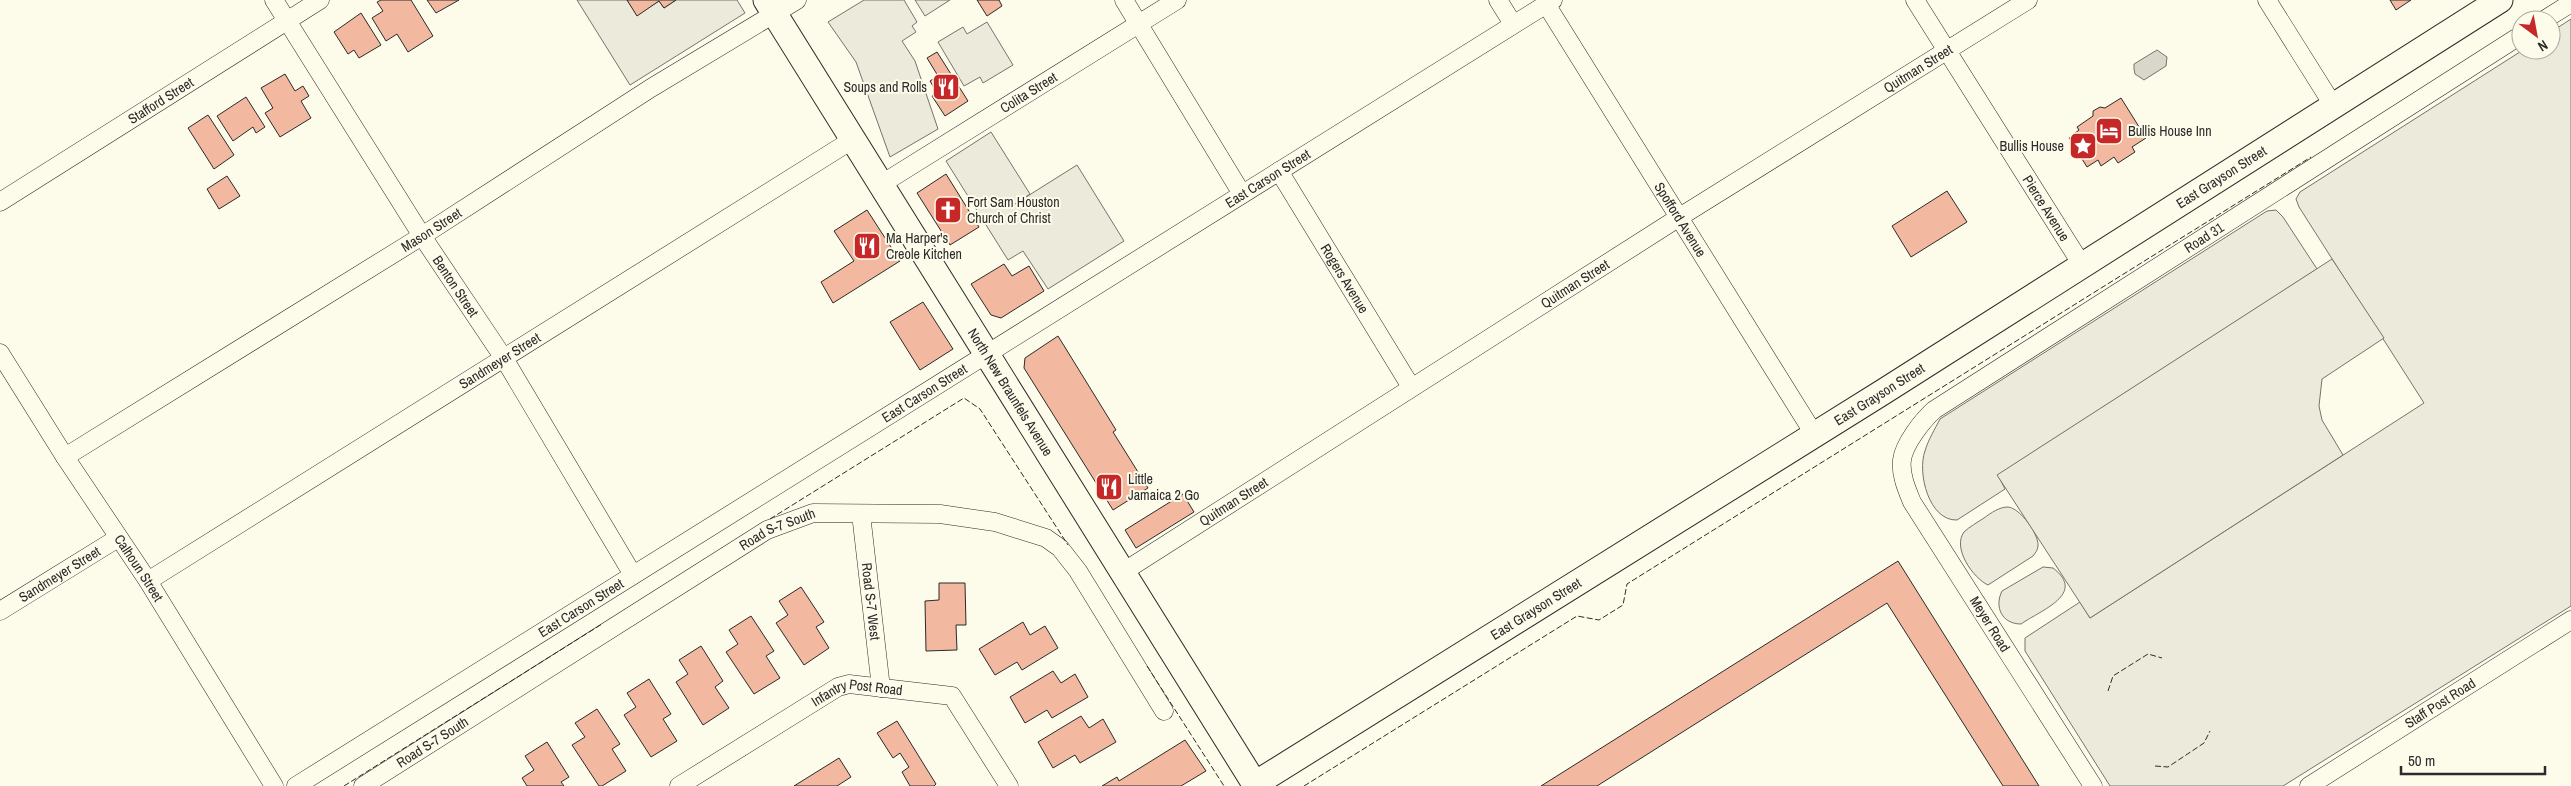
<svg xmlns="http://www.w3.org/2000/svg" width="2571" height="786" viewBox="0 0 2571 786" font-family="'Archivo Narrow',sans-serif">
<style>
.green{fill:#ecebdb;stroke:#74746e}
.parking{fill:#eceadb;stroke:#74746e}
.water{fill:#d8d7c9;stroke:#74746e}
.building{fill:#f2b8a0;stroke:#2b2b2b}
.lines{fill:none;stroke-linecap:round;stroke-linejoin:round}
.street-casing{stroke:#2b2b2b;stroke-width:19}
.secondary-casing{stroke:#2b2b2b;stroke-width:27}
.street{stroke:#fdfbea;stroke-width:18}
.secondary{stroke:#fdfbea;stroke-width:25}
.fence{stroke:#2b2b2b;stroke-width:1;stroke-dasharray:6 2.5;stroke-linecap:butt}
.labels{text-anchor:middle;dominant-baseline:central;stroke-width:4;stroke-linejoin:round;paint-order:stroke}
.street-label{font-size:14px;fill:#2b2b2b;stroke:#fdfbea}
.poi-label{font-size:14px;fill:#2b2b2b;stroke:#fdfbea;text-anchor:start}
</style>
<rect width="100%" height="100%" fill="#fdfbea"/>
<path class="green" d="M2571,19V606L2283,786H2110L2025,651V638L2080,602L2090,618L2424,403L2299,207L2296,199L2300,192L2523,50H2551V32Z
M2276,210L2283,217L2317,269L1998,475L2005,489L1957,520C1929,521 1917,473 1925,451C1928,440 1935,429 1940,419L2267,211Z
M2008,507C2020,508 2039,534 2038,546C2038,550 2035,553 2033,556L1988,585C1973,578 1952,548 1964,532C1969,527 1978,522 1984,518C1991,513 1999,507 2008,507Z
M2043,567L2053,568C2087,594 2041,610 2021,624C2002,624 1994,607 2002,591Z"/>
<path class="parking" d="M577,0H627L637,15L659,1L664,8L676,0H737L745,13L630,85Z
M864,0H904L917,22L912,26L916,32L902,41L915,61L938,129L890,157L856,62L828,22Z
M915,0H950L925,16Z
M987,22L1013,65L983,83L980,77L964,86L938,42L963,27L967,34Z
M991,132L1030,194L1015,204L1077,165L1124,241L1048,289L1023,251L1008,260L946,161Z
M2332,259L2384,338L2322,379L2319,406L2322,420L2343,455L2090,618L1997,475Z"/>
<path class="water" d="M2157,50L2167,57L2166,66L2144,80L2135,74L2134,69V64Z"/>
<path class="building" d="M381,0H411L433,36L408,52L397,34L386,41L372,18L383,11L377,2Z
M427,0H459L436,13Z
M627,0H676L664,8L659,1L637,16Z
M977,0H999L1002,6L987,16Z
M2390,0H2411L2396,10Z
M361,13L381,45L359,58L354,50L348,54L334,32Z
M937,52L968,101L945,116L932,96L937,93L930,81L938,76L927,58Z
M285,74L295,91L303,86L309,96L301,101L311,118L280,137L265,113L273,108L261,88Z
M246,97L265,127L256,133L253,127L233,141L217,116Z
M2121,98L2146,138L2132,147L2135,152L2118,163L2114,157L2101,166L2098,160L2087,167L2069,138L2079,130L2077,127L2093,116V111L2100,107L2105,108Z
M208,115L234,155L214,169L188,128Z
M946,174L979,227L950,245L917,193Z
M227,176L240,196L219,209L207,189Z
M1947,191L1967,222L1911,257L1892,226Z
M867,210L900,261L833,303L821,282L854,261L834,231Z
M1004,264L1012,276L1029,266L1044,291L1001,318L991,315L971,284Z
M923,302L953,349L920,370L890,322Z
M1058,336L1116,430L1113,432L1148,488L1113,510L1024,368L1025,358Z
M1183,494L1194,512L1136,548L1125,530Z
M1898,561L2039,786H2003L1887,603L1597,786H1541Z
M939,583H965L966,625H956L957,650L926,651L925,601L939,600Z
M801,587L824,622L816,627L829,648L804,665L776,623L788,615L779,601Z
M751,616L774,651L766,656L780,678L754,694L726,652L738,644L729,630Z
M1023,622L1030,635L1045,626L1058,648L1022,670L1017,662L995,675L979,649Z
M701,646L723,681L715,687L729,708L703,725L676,682L688,674L679,660Z
M1053,671L1061,683L1075,674L1088,697L1052,718L1047,710L1025,723L1010,697Z
M649,679L671,714L663,719L677,741L651,757L624,715L636,707L627,693Z
M597,709L620,744L612,749L626,771L602,786H599L572,745L585,737L575,723Z
M1081,716L1089,728L1103,719L1116,742L1080,763L1075,755L1053,768L1038,742Z
M897,721L936,784L934,786H910L902,772L909,767L900,753L893,758L877,733Z
M1185,740L1206,771L1181,786H1102L1117,777L1119,781Z
M547,742L569,777L561,782L564,786H527L522,778L534,770L525,756Z
M839,758L851,777L837,786H794Z"/>
<g class="lines">
<g class="street-casing">
<g id="street">
<path id="s1" d="M274,0L422,236L505,360L633,575"/>
<path d="M1124,0L1242,194"/>
<path d="M1498,0L1513,24"/>
<path id="s2" d="M1915,0L2082,265"/>
<path d="M2267,0L2333,105"/>
<path id="s3" d="M1546,4L1814,434"/>
<path d="M2544,20L2571,3"/>
<path id="s4" d="M1279,171L1411,387"/>
<path id="s5" d="M880,185L1177,0"/>
<path id="s6" d="M0,202L320,0"/>
<path id="s7" d="M0,353L65,457L148,581L274,786"/>
<path id="s8" d="M65,457L422,236L651,88L797,0"/>
<path id="s9" d="M861,514L881,688"/>
<path id="s10" d="M1123,572L1678,218L2028,0"/>
<path id="s11" d="M148,581L852,140"/>
<path id="s12" d="M0,611L118,538"/>
<path id="s13" d="M296,786L1553,0"/>
<path id="s14" d="M363,786L767,530L813,513L940,514L995,522L1046,538L1060,548L1078,571L1164,711"/>
<path id="s15" d="M679,786L838,687L849,684L952,696L1009,786"/>
<path id="s16" d="M2093,786L1912,502C1907,490 1900,474 1902,460C1904,444 1922,421 1934,410L2521,35"/>
<path id="s17" d="M2309,786L2571,620"/>
</g>
</g>
<g class="secondary-casing">
<g id="secondary">
<path id="s18" d="M766,0L1256,786"/>
<path id="s19" d="M1255,784L1883,392L2500,0"/>
</g>
</g>
<use href="#street" class="street"/>
<use href="#secondary" class="secondary"/>
<path class="fence" d="M2531,20L2540,15
M770,519L964,398L980,409L1068,545
M1147,666L1224,786
M2108,691L2113,676L2148,654L2162,658
M2155,766L2168,767L2204,743L2210,731
M344,786L602,624
M1304,786L1577,616L1599,620L1623,605L1627,584L2311,157"/>
</g>
<defs>
<g id="restaurant-square" transform="scale(1.4375)"><rect x="-9" y="-9" width="18" height="18" rx="4" fill="#c62828" stroke="#fdfbea"/><path d="M-5-6h1v4h1v-4h1v4h1v-4h1v5L-1.5 .5V6h-2V.5L-5-1ZM5-6V6H3V1.5H1.5Q1.5-4 5-6Z" fill="#fff"/></g>
<g id="hotel-square" transform="scale(1.4375)"><rect x="-9" y="-9" width="18" height="18" rx="4" fill="#c62828" stroke="#fdfbea"/><path d="M-6-4.5h1.5V1H6V5H4.5V3h-9V5H-6ZM-4 0a1.8 1.8 0 1 1 3.6 0ZM.5 0V-2.5h3Q6-2.5 6 0Z" fill="#fff"/></g>
<g id="sight-square" transform="scale(1.4375)"><rect x="-9" y="-9" width="18" height="18" rx="4" fill="#c62828" stroke="#fdfbea"/><path d="M0-6L1.8-2.2L6-1.7L2.9 1.2L3.7 5.4L0 3.3L-3.7 5.4L-2.9 1.2L-6-1.7L-1.8-2.2Z" fill="#fff"/></g>
<g id="church-square" transform="scale(1.4375)"><rect x="-9" y="-9" width="18" height="18" rx="4" fill="#c62828" stroke="#fdfbea"/><path d="M-1.2-6h2.4v3.5h3.3v2.4h-3.3V6h-2.4V-.1h-3.3v-2.4h3.3Z" fill="#fff"/></g>
</defs>
<g fill-rule="evenodd">
<use href="#restaurant-square" x="946" y="87"/>
<use href="#hotel-square" x="2109" y="131"/>
<use href="#sight-square" x="2083" y="146"/>
<use href="#church-square" x="948" y="210"/>
<use href="#restaurant-square" x="867" y="246"/>
<use href="#restaurant-square" x="1109" y="487"/>
</g>
<g class="labels">
<g class="street-label">
<text stroke="none"><textPath href="#s10" startOffset="941">Quitman Street</textPath></text>
<text stroke="none"><textPath href="#s5" startOffset="175">Colita Street</textPath></text>
<text stroke="none"><textPath href="#s6" startOffset="190">Stafford Street</textPath></text>
<text stroke="none"><textPath href="#s19" startOffset="1141">East Grayson Street</textPath></text>
<text stroke="none"><textPath href="#s13" startOffset="1146">East Carson Street</textPath></text>
<text stroke="none"><textPath href="#s2" startOffset="246">Pierce Avenue</textPath></text>
<text stroke="none"><textPath href="#s3" startOffset="254">Spofford Avenue</textPath></text>
<text stroke="none"><textPath href="#s8" startOffset="431">Mason Street</textPath></text>
<text stroke="none"><textPath href="#s16" startOffset="761">Road 31</textPath></text>
<text stroke="none"><textPath href="#s4" startOffset="126">Rogers Avenue</textPath></text>
<text stroke="none"><textPath href="#s10" startOffset="536">Quitman Street</textPath></text>
<text stroke="none"><textPath href="#s1" startOffset="339">Benton Street</textPath></text>
<text stroke="none"><textPath href="#s11" startOffset="415">Sandmeyer Street</textPath></text>
<text stroke="none"><textPath href="#s13" startOffset="741">East Carson Street</textPath></text>
<text stroke="none"><textPath href="#s18" startOffset="462">North New Braunfels Avenue</textPath></text>
<text stroke="none"><textPath href="#s19" startOffset="736">East Grayson Street</textPath></text>
<text stroke="none"><textPath href="#s10" startOffset="131">Quitman Street</textPath></text>
<text stroke="none"><textPath href="#s14" startOffset="488">Road S-7 South</textPath></text>
<text stroke="none"><textPath href="#s7" startOffset="256">Calhoun Street</textPath></text>
<text stroke="none"><textPath href="#s12" startOffset="70">Sandmeyer Street</textPath></text>
<text stroke="none"><textPath href="#s9" startOffset="88">Road S-7 West</textPath></text>
<text stroke="none"><textPath href="#s13" startOffset="336">East Carson Street</textPath></text>
<text stroke="none"><textPath href="#s19" startOffset="331">East Grayson Street</textPath></text>
<text transform="translate(1990 624) rotate(58)">Meyer Road</text>
<text stroke="none"><textPath href="#s15" startOffset="205">Infantry Post Road</textPath></text>
<text stroke="none"><textPath href="#s17" startOffset="155">Staff Post Road</textPath></text>
<text stroke="none"><textPath href="#s14" startOffset="82">Road S-7 South</textPath></text>
</g>
<g class="poi-label">
<text x="927" y="87" text-anchor="end">Soups and Rolls</text>
<text x="2128" y="131">Bullis House Inn</text>
<text x="2064" y="146" text-anchor="end">Bullis House</text>
<text x="967" y="202">Fort Sam Houston<tspan x="967" dy="16">Church of Christ</tspan></text>
<text x="886" y="238">Ma Harper's<tspan x="886" dy="16">Creole Kitchen</tspan></text>
<text x="1128" y="479">Little<tspan x="1128" dy="16">Jamaica 2 Go</tspan></text>
</g>
</g>
<g transform="translate(2536 35) rotate(148)"><circle r="24" fill="#fdfbea" stroke="#a9a89e"/>
<path d="M0-4L9 19L0 12L-9 19Z" fill="#c62828"/>
<text y="-8" font-size="14" font-weight="bold" text-anchor="middle" fill="#2b2b2b">N</text>
</g>
<path d="M2401 766v8h144v-8" fill="none" stroke="#2b2b2b" stroke-width="2.5"/>
<text x="2408" y="766" font-size="15" fill="#2b2b2b" stroke="#fdfbea" stroke-width="4" paint-order="stroke">50 m</text>
</svg>
